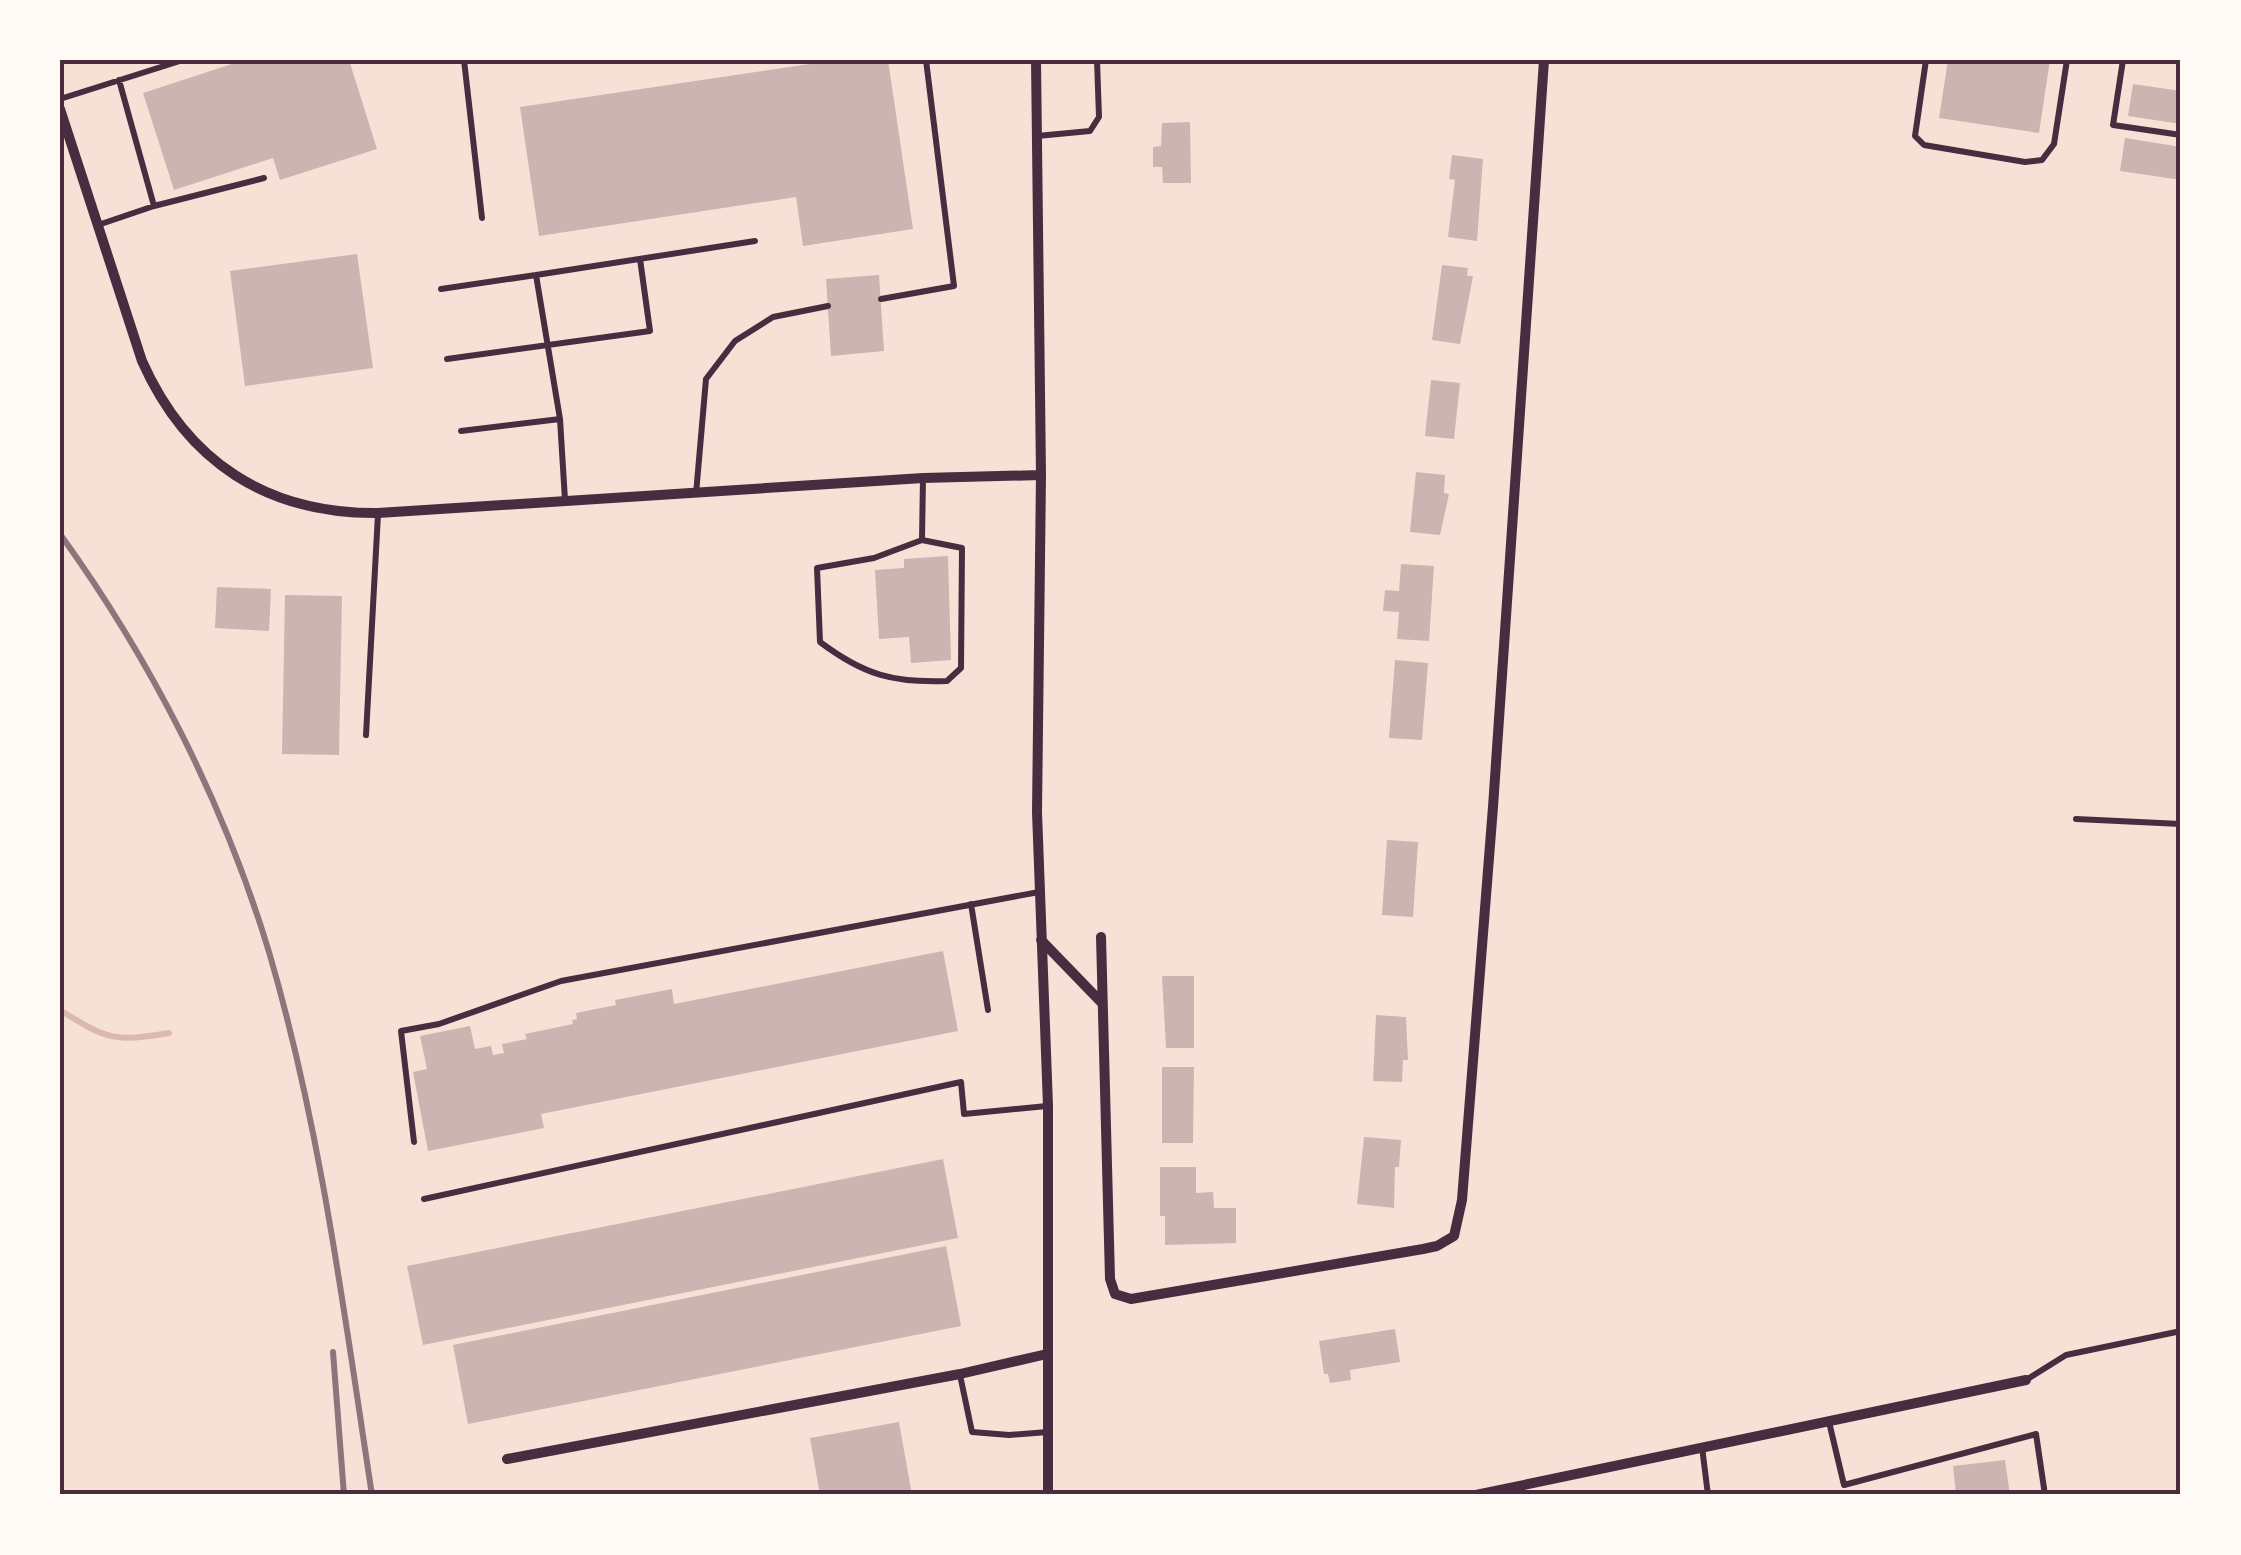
<svg xmlns="http://www.w3.org/2000/svg" width="2241" height="1555" viewBox="0 0 2241 1555" font-family="'DejaVu Sans',sans-serif">
<style>
.lines{fill:none;stroke-linecap:round;stroke-linejoin:round}
.stream{stroke:#dcb8b0;stroke-width:6}
.building{fill:#ccb4b1}
.service{stroke:#4a2c40;stroke-width:6}
.minor{stroke:#4a2c40;stroke-width:10}
.rail{stroke:#8f747c;stroke-width:6}
.neatline{fill:none;stroke:#4a2c40;stroke-width:4}
</style>
<rect width="100%" height="100%" fill="#f7e1d7"/>
<g class="lines">
<path class="stream" d="M60,1010C108,1040 113,1042 169,1033"/>
</g>
<path class="building" d="M244,60H349L377,149L280,180L273,158L174,190L143,93Z
M837,60H888L913,229L803,246L796,197L539,236L520,107Z
M1948,60H2050L2039,133L1939,118Z
M2133,84L2181,91V124L2128,116Z
M1190,122L1191,183H1163L1162,167H1153V147L1161,146L1162,123Z
M2125,138L2181,147V180L2120,171Z
M1452,155L1483,159L1477,241L1448,237L1455,180L1449,179Z
M357,254L373,368L245,386L230,271Z
M1442,265L1468,268L1467,276H1473L1460,344L1432,340Z
M879,275L884,351L831,356L826,279Z
M1431,380L1460,383L1454,439L1425,436Z
M1416,472L1445,475L1444,493L1449,494L1440,535L1410,532Z
M948,556L951,660L911,663L909,637L879,639L875,570L904,568V559Z
M1401,564L1434,566L1429,641L1397,639L1399,612L1383,611L1385,590L1399,591Z
M217,587L271,589L269,631L215,628Z
M285,595L342,596L339,755L282,754Z
M1395,660L1428,663L1422,740L1389,738Z
M1387,840L1418,842L1413,917L1382,915Z
M943,951L958,1031L541,1114L544,1128L428,1151L413,1072L427,1069L420,1036L470,1026L475,1049L491,1046L493,1055L504,1053L502,1044L527,1039L525,1034L573,1024L572,1020L577,1019L576,1013L616,1005L615,1000L672,989L674,1004Z
M1162,976H1194V1048H1166Z
M1376,1015L1406,1017L1408,1060H1403L1402,1082L1373,1081Z
M1162,1067H1194L1193,1143H1162Z
M1364,1137L1401,1140L1399,1167H1395L1394,1208L1357,1204Z
M943,1159L958,1238L423,1345L407,1266Z
M1160,1167H1196V1193L1213,1192L1214,1208H1236V1243L1165,1245V1216H1160Z
M946,1246L961,1326L468,1424L453,1345Z
M1395,1329L1400,1362L1350,1370L1351,1380L1330,1383L1328,1374H1324L1319,1341Z
M899,1422L912,1495H820L810,1438Z
M2005,1460L2010,1495H1956L1953,1466Z"/>
<g class="lines">
<path class="service" d="M464,60L482,218
M1926,60L1915,136L1924,145L2025,162L2042,160L2054,144L2067,60
M2123,60L2113,125L2181,135
M119,80L154,206
M60,99L183,60
M1037,136L1090,131L1099,117L1097,60
M98,225L154,206L264,178
M441,289L536,275
M881,299L954,286L926,60
M447,359L650,331L640,259
M461,431L560,419
M696,494L706,379L735,341L773,317L828,306
M565,500L560,419L536,275L755,241
M922,540L874,558L817,568L820,642C864,675 893,683 947,681L961,668L962,548L922,540L923,478
M366,735L378,514
M2076,819L2181,824
M971,904L988,1010
M414,1142L401,1031L439,1024L561,981L1039,892
M424,1199L961,1082L964,1114L1047,1106
M960,1375L972,1432L1009,1435L1048,1432
M2026,1380L2066,1355L2181,1331
M1829,1422L1844,1485L2036,1434L2045,1495
M1702,1447L1708,1495"/>
<path class="minor" d="M1036,60L1041,475L1037,812L1048,1106V1495
M60,109L142,361C187,462 267,514 378,513L923,478L1041,475
M1101,937L1110,1279L1115,1294L1131,1299L1423,1249L1437,1246L1454,1236L1462,1200L1493,807L1544,60
M1041,940L1101,1002
M507,1459L960,1374L1047,1354
M1476,1495L2026,1380"/>
<path class="rail" d="M60,534C151,660 224,803 269,952C321,1129 344,1313 372,1495
M333,1352L344,1495"/>
</g>
<rect width="2241" height="1555" fill="none" stroke="#fffaf5" stroke-width="125"/>
<rect x="62" y="62" width="2116" height="1430" class="neatline"/>
</svg>
